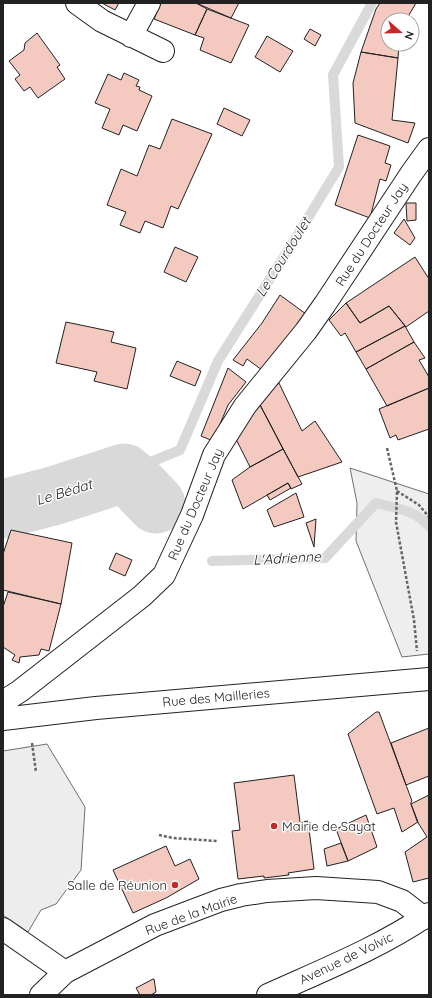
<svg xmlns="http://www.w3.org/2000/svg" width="432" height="998" viewBox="0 0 432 998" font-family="Quicksand,sans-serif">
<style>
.green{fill:#eee;stroke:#6f6f6f}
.parking{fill:#ededed;stroke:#6f6f6f}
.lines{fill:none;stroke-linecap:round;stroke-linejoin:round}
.stream{stroke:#d9d9d9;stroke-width:10}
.river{stroke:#d9d9d9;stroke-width:59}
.building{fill:#f3c9c0;stroke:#222}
.street-casing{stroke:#222;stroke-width:24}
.secondary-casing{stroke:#222;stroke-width:24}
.path{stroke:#646464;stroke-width:2.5;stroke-dasharray:3 2;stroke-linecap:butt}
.street{stroke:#fff;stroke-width:22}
.secondary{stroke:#fff;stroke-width:22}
.poi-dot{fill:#c62828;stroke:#fff;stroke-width:1.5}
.labels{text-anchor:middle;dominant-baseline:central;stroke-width:3;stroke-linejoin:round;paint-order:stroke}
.street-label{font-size:13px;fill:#222;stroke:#fff}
.poi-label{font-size:13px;fill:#222;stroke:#fff;text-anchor:start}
.water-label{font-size:14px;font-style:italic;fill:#222;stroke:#fff}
</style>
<rect width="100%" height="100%" fill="#fff"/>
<path class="green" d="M350,468L429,494V654L402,657L356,541L357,503Z"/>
<path class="parking" d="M47,744L85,807L81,870L56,904L41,910L28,932L3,915V751Z"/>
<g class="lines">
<path class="stream" d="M124,473L180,450L218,361L297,236L339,167L333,75L372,3
M212,561L325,558L376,503C397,508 414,510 429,526"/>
<path class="river" d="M3,509L53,496L124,473L137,484L156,504"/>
</g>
<path class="building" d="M102,3H119L115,10Z
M161,3H196L207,9L195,35L154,19Z
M196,3H239L231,18Z
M380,3H416L406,20H388V44H399L398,58L361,52L376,9Z
M207,9L249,25L231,63L200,50L204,38L195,35Z
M310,29L321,35L315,46L304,39Z
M37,33L60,65L57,67L65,79L38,98L30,87L24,91L15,79L20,75L9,61L24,50L25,43Z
M267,36L293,51L280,72L255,57Z
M361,52L398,58L392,120L415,123L408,143L355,123L353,83Z
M124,73L139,80L136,86L140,87L139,90L152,96L137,131L123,125L119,135L102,128L110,109L95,103L108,74L121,80Z
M224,108L250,120L242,136L217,124Z
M172,119L212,134L178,209L171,206L163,228L145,221L140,233L120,225L126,212L107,205L121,169L137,176L149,145L160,149Z
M358,135L390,146L385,163L391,165L386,181L380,179L370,218L335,205Z
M406,203H416V220L407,221Z
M404,219L415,238L410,245L394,233Z
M175,247L198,257L186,282L164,272Z
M415,257L429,279V311L406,327L389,306L360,323L346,303Z
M280,295L306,314L262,370L247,359L243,366L233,360L262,323Z
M346,303L360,323L389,306L405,326L356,352L345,333L341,336L329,320Z
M66,322L114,332L111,342L136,348L127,389L94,381L97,372L56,363Z
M405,326L414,342L366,369L356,352Z
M414,342L425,358L419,360L429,377V388L387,406L366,369Z
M177,361L201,371L195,386L170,376Z
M228,368L246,382L228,405L213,441L201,436Z
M279,383L302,431L315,421L342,462L298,477L258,401Z
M429,388V429L398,440L396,435L390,438L379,409Z
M258,401L283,449L250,467L233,433Z
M283,449L302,484L291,489L288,483L243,509L232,480L250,467Z
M288,483L291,488L270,500L267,495Z
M296,493L304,517L274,527L267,510Z
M316,519L314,547L306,523Z
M11,530L72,543L61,604L3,590V554Z
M116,553L132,560L125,576L109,569Z
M8,592L61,604L49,651L41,649L39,655L20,657L19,663L12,660L15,655L3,647V607Z
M376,712H379L412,801L411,802V804L418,822L402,832L394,808L377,814L348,734Z
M429,728V776L406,785L391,743Z
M294,775L300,822L308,821L314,869L288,873L289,875L264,878V876L238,879L232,831L240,830L234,783Z
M429,795V878L413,882L405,852L427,837L417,821L411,804Z
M366,815L377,847L348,861L336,829Z
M341,843L348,861L327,866L324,849Z
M166,846L175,866L190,859L199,879L166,898L133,913L113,870Z
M153,979H154L156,992L151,995H140L136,988Z"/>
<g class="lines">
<g class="street-casing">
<path id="street" d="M77,3L102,21L163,51
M131,36L149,3
M3,702L20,691L142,596L164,575L192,515L214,455L245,406L306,331L325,304L411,174L429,149
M3,719L96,708L429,679
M3,929L65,972
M41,995L65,972L155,925L221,900L241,895L267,891L316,888L378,892L402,901L424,918"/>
</g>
<g class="secondary-casing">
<path id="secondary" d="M268,995C323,970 379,948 429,914"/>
</g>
<path class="path" d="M387,448L397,491L396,522L414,620L417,651
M397,491L419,505L429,517
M32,743L36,772
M159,835L173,838L217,841"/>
<use href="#street" class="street"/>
<use href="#secondary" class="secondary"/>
</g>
<g class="poi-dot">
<circle cx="274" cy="826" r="4"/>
<circle cx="175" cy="885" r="4"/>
</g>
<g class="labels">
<g class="street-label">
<text transform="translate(371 234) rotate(-57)">Rue du Docteur Jay</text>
<text transform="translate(195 504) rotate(-67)">Rue du Docteur Jay</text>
<text transform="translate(216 697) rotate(-5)">Rue des Mailleries</text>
<text transform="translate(191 914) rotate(-20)">Rue de la Mairie</text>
<text transform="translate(346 958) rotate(-26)">Avenue de Volvic</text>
</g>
<g class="poi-label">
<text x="282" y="826">Mairie de Sayat</text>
<text x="167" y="885" text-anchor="end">Salle de Réunion</text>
</g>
<g class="water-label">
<text transform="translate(283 257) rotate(-58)">Le Courdoulet</text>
<text transform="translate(64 492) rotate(-17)">Le Bédat</text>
<text transform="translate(287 558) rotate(-3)">L'Adrienne</text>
</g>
</g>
<rect width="432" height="998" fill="none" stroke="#222222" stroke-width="8"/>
<g transform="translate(400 32) rotate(110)"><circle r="19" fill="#ffffff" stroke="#a7a7a7"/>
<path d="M0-3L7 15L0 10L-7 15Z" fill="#c62828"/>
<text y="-6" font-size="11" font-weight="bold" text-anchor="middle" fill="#222222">N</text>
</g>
</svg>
